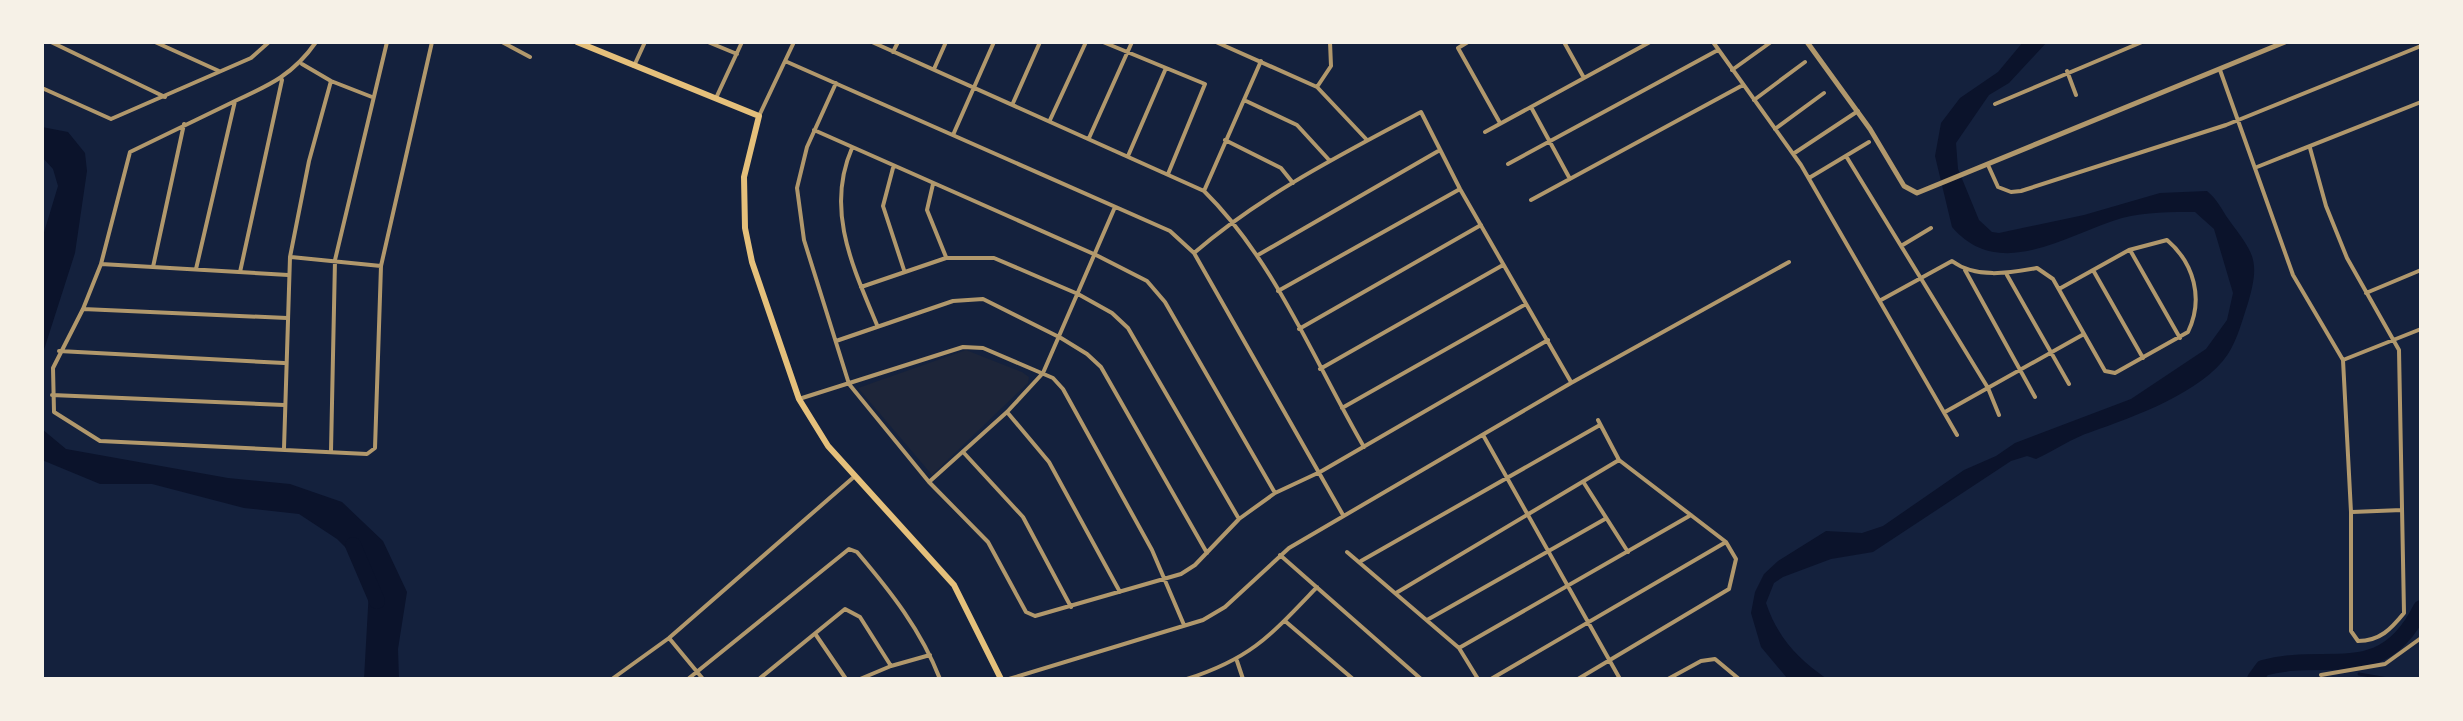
<svg xmlns="http://www.w3.org/2000/svg" width="2463" height="721" viewBox="0 0 2463 721" font-family="Overpass,sans-serif">
<style>
.green{fill:#1d2539}
.water{fill:#0b132b}
.lines{fill:none;stroke-linecap:round;stroke-linejoin:round}
.stream{stroke:#0b132b;stroke-width:3}
.river{stroke:#0b132b;stroke-width:16}
.minor{stroke:#b1986c;stroke-width:4}
.tertiary{stroke:#b1986c;stroke-width:5}
.secondary{stroke:#e5c07b;stroke-width:6}
</style>
<rect width="100%" height="100%" fill="#14213d"/>
<path class="green" d="M966,350L1022,372L1029,377L1028,383L932,475L858,388Z"/>
<path class="water" d="M2023,42H2047L2009,83L1989,95L1956,143L1958,169L1979,220L1992,232L1999,233L2084,215L2160,193L2207,191C2218,200 2221,209 2229,220C2253,253 2261,259 2248,303C2242,321 2238,338 2228,354C2202,393 2133,417 2091,432C2072,438 2054,451 2036,459L2027,456L2011,461L1873,552L1831,559L1783,577L1774,583L1766,603C1778,638 1797,658 1827,679L1787,678L1761,647L1751,613L1755,592L1764,574L1778,561L1826,531L1862,533L1883,526L1964,470L1996,456L2015,443L2131,399L2206,349L2227,320L2233,293L2214,229L2195,212C2171,212 2146,212 2122,218C2067,234 2000,283 1952,227L1935,156L1941,123L1960,98L1998,72Z
M42,127L68,132L85,153L87,171L75,253L42,356V239L58,186L53,169L42,157Z
M42,429L66,449L228,478L290,484L342,502L383,541L407,592L398,649L399,679H364L370,572L337,539L299,514L244,508L152,484H100L42,460Z"/>
<g class="lines">
<path class="stream" d="M2339,662L2347,668
M2359,674L2388,679"/>
<path class="river" d="M353,545L377,601
M2255,679L2263,668C2328,650 2382,687 2421,608"/>
<path class="minor" d="M51,42L165,97
M155,42L219,71
M502,42L530,57
M708,42L737,54
M872,42L1204,191C1275,261 1314,361 1364,447
M1103,42L1205,84L1168,174
M1216,42L1317,87L1367,140
M1468,42L1458,48L1500,123
M1564,42L1584,78
M1713,42L1801,165L1957,435
M893,52L898,42
M785,61L1170,231L1194,253L1343,515
M302,64L331,81L372,97
M634,66L645,42
M934,69L946,42
M1732,70L1771,42
M2220,70L2293,275L2343,360L2351,512V631L2358,641C2380,641 2391,629 2404,613L2399,350L2347,258L2326,206L2310,148
M2067,71L2076,95
M836,83L807,147L797,188L804,240L849,384L929,482L988,542L1026,612L1035,616L1181,574L1195,565L1239,519L1275,493L1320,472L1548,340
M1317,87L1331,66L1330,42
M42,88L111,119L251,58L269,42
M716,98L742,42
M1244,100L1297,125L1330,161
M1754,100L1805,62
M235,101L130,152L101,264L83,309L53,368L54,412L100,441L367,454L375,448L381,266L432,42
M1013,103L1040,42
M1995,104L2142,42
M1531,107L1570,179
M759,116L794,42
M1050,120L1086,42
M1775,129L1824,93
M814,130L1096,255L1147,281L1165,302L1275,493
M1485,132L1650,42
M953,135L994,42
M1089,138L1132,42
M1225,140L1281,168L1293,183
M852,148C825,210 853,267 877,325
M1793,154L1858,111
M1128,156L1166,68
M1846,156L1988,388L1999,415
M1508,164L1718,50
M1988,165L1998,187L2011,192L2021,191L2226,125L2421,46
M2257,167L2421,102
M893,168L883,206L904,270
M1809,178L1869,142
M933,184L927,210L946,257
M1204,191L1261,61
M1531,200L1743,85
M1901,246L1931,228
M2130,250L2180,338
M1194,253C1261,195 1342,154 1421,112L1460,189L1571,382
M1258,255L1440,150
M291,257L381,266
M101,264L288,275
M153,267L184,124
M196,269L235,101C270,85 294,74 316,42
M1965,270L2035,397
M2093,270L2143,358
M240,272L282,80
M2007,275L2069,384
M861,287L946,258H994L1078,294L1112,313L1128,328L1239,519
M1278,291L1460,189
M2366,293L2421,270
M1881,300L1952,261C1976,279 2009,273 2037,268L2053,279L2105,371L2115,373L2188,332C2204,299 2194,263 2167,240L2129,250L2059,289
M83,309L287,318
M1299,329L1481,225
M836,341L953,301L983,299L1061,338L1087,354L1101,367L1207,553
M59,351L284,363
M2343,360L2421,329
M1320,369L1503,265
M52,395L284,405
M799,399L963,347L983,348L1053,378L1063,389L1152,550L1184,625
M1342,408L1526,304
M1007,412L1049,462L1120,592
M1945,412L2084,334
M1483,435L1620,679
M284,448L290,257L309,161L331,81
M331,451L335,260L387,42
M964,453L1023,517L1071,607
M929,482L1007,412L1043,373L1115,207
M1584,483L1628,552
M2352,512L2402,510
M1347,552L1459,648L1478,679
M1280,555L1421,679
M1361,561L1600,425
M1396,593L1619,460
M1427,620L1605,519
M1285,621L1353,679
M816,635L846,679
M669,638L703,679
M1459,648L1691,515
M1237,661L1243,679
M2321,675L2385,664L2421,638
M612,679L669,638L855,476
M688,679L849,549L857,552C891,592 921,630 940,679
M759,679L845,609L860,617L891,666
M860,679L891,666L930,655
M1009,679L1203,620L1225,607L1289,548L1571,383L1789,262
M1187,679C1252,658 1271,635 1317,587
M1491,679L1726,542
M1578,679L1729,589L1736,559L1726,542L1619,460L1598,420
M1668,679L1701,661L1715,659L1739,679"/>
<path class="tertiary" d="M1807,42L1870,129L1904,186L1917,193L2285,42"/>
<path class="secondary" d="M577,42L759,116L744,177L745,228L752,262L799,399L828,446L954,585L1001,679"/>
</g>
<rect width="2463" height="721" fill="none" stroke="#f6f1e7" stroke-width="88"/>
</svg>
